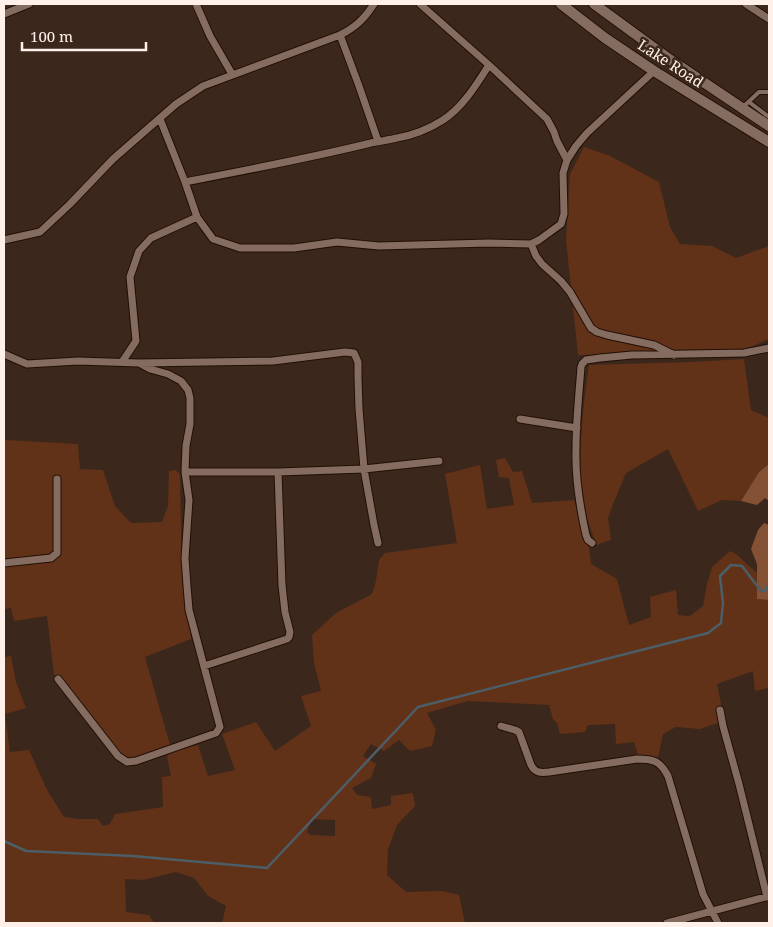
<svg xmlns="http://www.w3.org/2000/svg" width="773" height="927" viewBox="0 0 773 927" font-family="'Noto Serif',serif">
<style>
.green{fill:#613217;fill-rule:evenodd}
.forest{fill:#845135}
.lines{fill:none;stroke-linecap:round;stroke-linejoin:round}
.stream{stroke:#4c5e67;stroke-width:2.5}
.service-casing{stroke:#220f06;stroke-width:6}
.minor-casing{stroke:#220f06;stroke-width:9}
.secondary-casing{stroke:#220f06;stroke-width:12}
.service{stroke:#856c60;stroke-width:4}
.minor{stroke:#856c60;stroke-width:7}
.secondary{stroke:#856c60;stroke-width:10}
.labels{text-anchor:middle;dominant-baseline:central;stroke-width:5;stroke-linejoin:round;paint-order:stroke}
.street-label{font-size:15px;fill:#fff0e9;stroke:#3c271c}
</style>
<rect width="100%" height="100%" fill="#3c271c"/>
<path class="green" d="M584,147L610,156L659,182L670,227L680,244L712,246L736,258L769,246V339L753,346L736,351L578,355L566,240L570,174Z
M744,359L751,410L769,418V464L759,472L741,501L722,500L698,511L668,449L626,473L613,504L608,518L611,540L596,545C592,531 586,518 584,504C576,461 583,409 589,365L692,362Z
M5,440L78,444L80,469L103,470L115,506L131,523L162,522L168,506L169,471L176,470L180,475L182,579L191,639L145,657L170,745L131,759L120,755L54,674L47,616L14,621L11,608L4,609V456Z
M505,458L513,472L522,471L532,503L574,500L589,547L591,564L617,579L629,625L651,617L650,597L676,590L678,615L690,616L703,606L707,584L712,567L730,551L736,554L757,573L758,599L769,600V691L768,688L755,691L753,671L717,684L722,709L718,723L700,729L676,727L663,734L658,757L638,755L634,742L616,744L615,724L588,725L585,732L560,734L557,723L553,719L549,705L468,701L427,713L436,730L432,746L410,751L399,740L384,751L371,744L363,756L376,764L371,778L352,788L357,795L371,797L372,809L391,805V796L413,793L415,806L397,825L388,849L387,875L406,892L442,891L459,895L465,923H222L226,906L208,896L194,878L176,872L143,880L125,879L126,912L149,915L154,923H4V657L11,656L16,682L26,708L5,714L10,752L29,750L47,790L64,817L77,819H98L103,826L110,824L115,814L163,807L162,777L171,776L167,757L169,752L198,745L208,776L235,770L222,734L256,722L275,751L311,726L301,696L321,691L314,663L312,635L336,613L372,594L376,581L379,560L385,553L457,543L445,474L480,465L487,509L514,505L509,478L499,477L496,460ZM312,819L335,820V836L310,835L307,832Z"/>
<path class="forest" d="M769,464V501L765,498L757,505L741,501L759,472Z
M764,523L769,525V600L757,599V564L751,549L758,530Z"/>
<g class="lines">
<path class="stream" d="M4,839V841L26,851L133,856L267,868L418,707L708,633L721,623L723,603L720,576L731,565L742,566L761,591L766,590L769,583"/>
<g class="service-casing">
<path id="service" d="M749,102L769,117
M743,107L759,92H769"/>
</g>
<g class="minor-casing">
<path id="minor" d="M196,4L210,36L232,74
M746,4L769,19
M4,14L29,4
M340,35L359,86L378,141
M160,119L185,182L197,217L213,239L240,248H294L337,242L379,246L489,243L531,244L539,240L561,224L564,214L563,173L567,160L557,141L554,132L547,119L489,65L420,4
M567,160L576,146L587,133L654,71
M185,182C247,170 310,158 371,143C380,141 389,140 397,138C414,135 429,129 443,120C463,107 476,85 489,65
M4,240L40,232L70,204L113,159L176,104L203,86L340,35C356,27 364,19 374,4
M531,244L536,256L542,264L561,281L570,292L591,328L597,332L607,335L654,345L674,355
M4,354L27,364L78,361L139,363L273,361L345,352L354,353L358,362V377L359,409L364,469L374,525L378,543
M122,362L136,341L130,277L139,251L151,238L197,217
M520,419L577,428
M185,472H278L364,469L439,461
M592,543L588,540L586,535C580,508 575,476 576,448C576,421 579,394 581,367L582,364L586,360L600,358L632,355L744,353L769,348
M4,563L51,558L57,553V479
M204,666L281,641L287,639L289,637L290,632L285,612L282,585L278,472
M58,679L118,756L127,762L136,761L216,733L220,727L189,610L187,586L185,558L189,500L185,472L186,446L190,424V398L188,390L181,381L168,374L150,369L139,363
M720,710L723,726L739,784L767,897
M501,726L515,730L519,732L531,765C535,773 541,773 549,772L637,759C654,759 660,761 668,776L703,894L718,923
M667,923L769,896"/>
</g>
<g class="secondary-casing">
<path id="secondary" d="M561,4L605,38L654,71L769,142
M594,4L672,61L769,126"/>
</g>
<use href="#service" class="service"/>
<use href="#minor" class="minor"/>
<use href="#secondary" class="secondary"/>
</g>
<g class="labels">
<g class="street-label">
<text transform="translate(671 63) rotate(33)">Lake Road</text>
</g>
</g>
<rect width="773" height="927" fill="none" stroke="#fff0e9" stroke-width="10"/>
<path d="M22 42v8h124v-8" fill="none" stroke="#fff0e9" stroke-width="2.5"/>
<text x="30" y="42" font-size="15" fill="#fff0e9" stroke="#3c271c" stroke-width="4" paint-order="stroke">100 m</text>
</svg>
